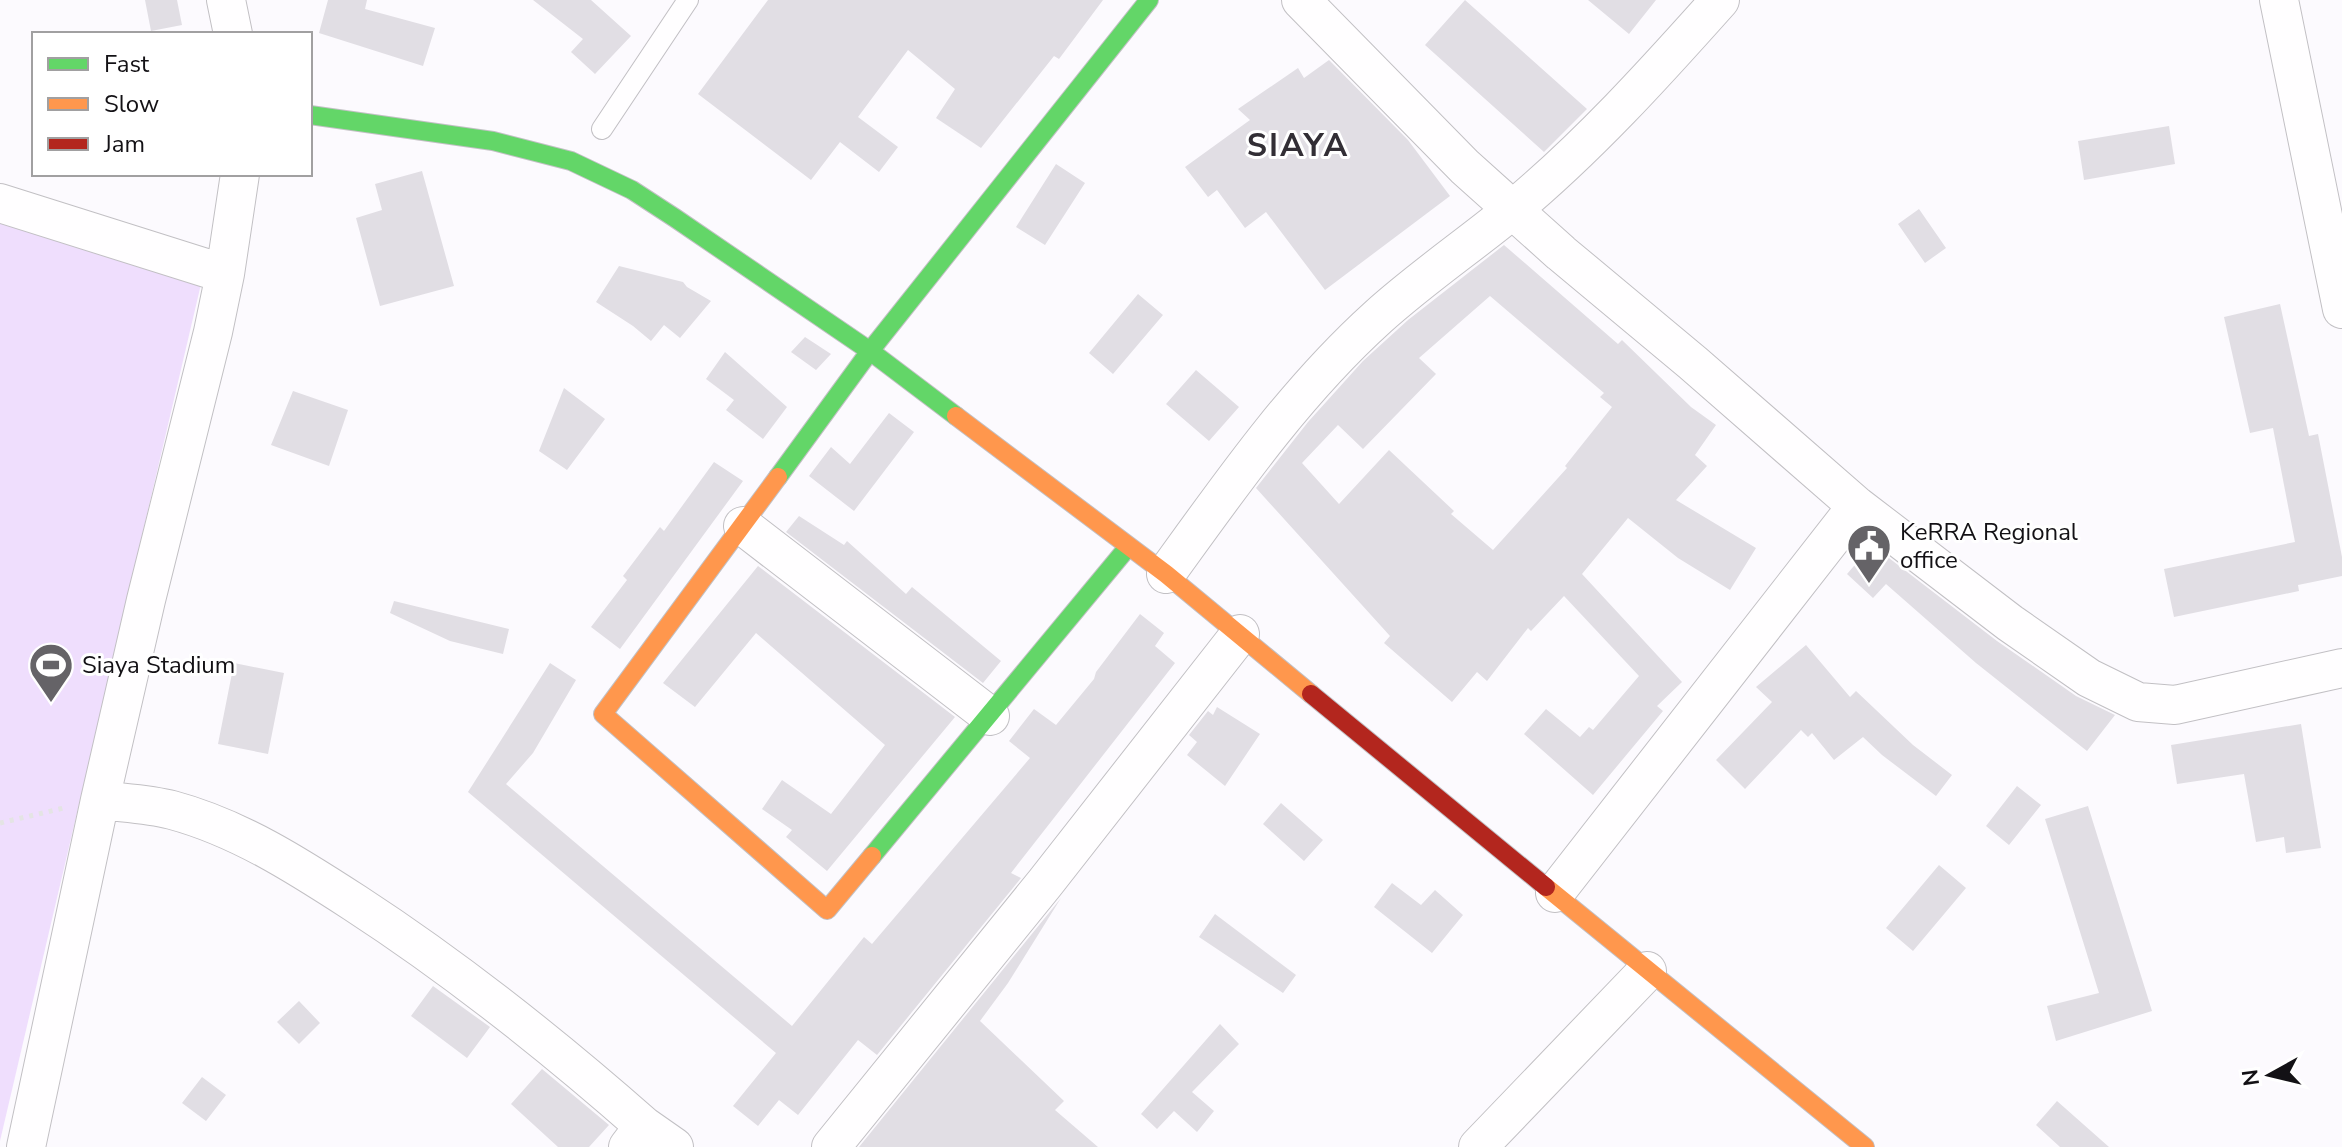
<svg xmlns="http://www.w3.org/2000/svg" width="2342" height="1147" viewBox="0 0 2342 1147" font-family="'Nunito Sans',sans-serif">
<style>
.green{fill:#efdefd}
.building{fill:#e1dee4;fill-rule:evenodd}
.lines{fill:none;stroke-linecap:round;stroke-linejoin:round}
.lane-casing{stroke:#c2c0c4;stroke-width:22}
.street-casing{stroke:#c2c0c4;stroke-width:40}
.fast-casing{stroke:#c2c0c4;stroke-width:20}
.slow-casing{stroke:#c2c0c4;stroke-width:20}
.jam-casing{stroke:#c2c0c4;stroke-width:20}
.path{stroke:#e4e4e4;stroke-width:5;stroke-dasharray:4 6;stroke-linecap:butt}
.lane{stroke:#fffeff;stroke-width:20}
.street{stroke:#fffeff;stroke-width:38}
.fast{stroke:#63d668;stroke-width:18}
.slow{stroke:#ff974d;stroke-width:18}
.jam{stroke:#b3261e;stroke-width:18}
.labels{text-anchor:middle;dominant-baseline:central;stroke-width:6;stroke-linejoin:round;paint-order:stroke}
.poi-label{font-size:24px;fill:#131115;stroke:#fff;text-anchor:start}
.district-label{font-size:32px;font-weight:bold;letter-spacing:2px;fill:#322e35;stroke:#fff}
</style>
<rect width="100%" height="100%" fill="#fcfafe"/>
<path class="green" d="M0,210L205,267L0,1141Z"/>
<path class="building" d="M145,0H177L182,25L151,31Z
M328,0H367L365,9L435,28L423,66L319,33Z
M533,0H591L631,36L595,74L571,52L583,39Z
M768,0H1103L1059,59L1054,56L981,148L936,118L955,89L908,50L858,117L898,147L879,172L840,142L811,180L698,94Z
M1465,0L1587,109L1544,152L1425,45Z
M1588,0H1656L1629,34Z
M1329,60L1408,140L1450,196L1325,290L1266,212L1245,228L1217,190L1208,197L1185,167L1250,120L1238,109L1298,68L1304,78Z
M2169,126L2175,164L2084,180L2078,141Z
M1056,164L1085,183L1045,245L1016,227Z
M422,171L454,286L380,306L356,218L382,210L375,184Z
M1919,209L1946,248L1925,263L1898,224Z
M1504,245L1618,344L1622,340L1691,407L1716,425L1695,455L1707,466L1676,500L1756,548L1730,590L1678,558L1628,518L1582,574L1682,682L1657,706L1663,711L1593,795L1524,734L1546,709L1580,737L1589,727L1593,730L1639,676L1564,596L1531,631L1528,628L1487,681L1477,672L1452,702L1384,643L1390,636L1256,488L1308,422L1363,361L1408,320ZM1490,296L1604,393L1600,397L1612,407L1565,466L1567,468L1493,550L1451,514L1454,511L1389,450L1339,504L1302,463L1338,425L1363,449L1436,374L1419,358Z
M619,266L683,282L687,287L711,301L680,338L664,325L651,341L633,326L596,302Z
M1138,294L1163,315L1113,374L1089,353Z
M2280,304L2309,436L2318,434L2342,557V576L2298,585L2299,591L2174,617L2164,569L2295,542L2273,428L2250,433L2224,317Z
M805,337L831,354L816,370L791,352Z
M725,352L787,407L763,439L726,410L734,400L706,379Z
M1196,370L1239,407L1209,441L1166,404Z
M564,388L605,419L567,470L539,451Z
M293,391L348,410L329,466L271,445Z
M889,413L914,432L854,511L809,476L831,447L850,464Z
M714,462L743,481L620,649L591,627L627,580L623,576L660,527L664,531Z
M799,516L844,545L847,541L906,594L912,587L1001,661L983,683L786,532Z
M1872,545L1997,641L2076,696L2115,715L2087,751L1976,663L1886,584L1873,598L1847,574Z
M758,566L955,717L827,871L786,837L792,830L762,809L782,780L831,814L885,745L756,633L695,707L663,683Z
M394,601L509,629L503,654L450,641L390,613Z
M1140,614L1164,633L1155,646L1175,663L1011,873L1021,878L877,1055L858,1040L798,1115L779,1100L758,1126L733,1106L776,1053L468,792L550,663L576,680L533,753L506,784L792,1026L864,937L872,944L1030,758L1009,741L1034,709L1056,725L1094,679L1096,672Z
M1806,645L1850,697L1856,691L1913,745L1952,775L1936,796L1882,755L1863,737L1834,760L1812,733L1808,737L1801,730L1745,789L1716,760L1772,702L1756,687Z
M234,663L284,673L268,754L218,744Z
M1217,707L1260,734L1225,786L1187,755L1197,742L1189,735L1208,711L1213,715Z
M2301,724L2321,848L2286,853L2284,837L2256,842L2244,774L2177,784L2171,745Z
M2017,786L2041,805L2009,845L1986,826Z
M1281,803L1323,840L1304,861L1263,824Z
M2088,806L2152,1011L2056,1041L2047,1006L2099,993L2045,819Z
M1939,865L1966,888L1913,951L1886,928Z
M1392,883L1421,905L1435,890L1463,915L1432,953L1374,907Z
M1061,898L1008,983L980,1021L1064,1101L1055,1110L1098,1147H859Z
M1215,914L1296,975L1283,993L1199,937Z
M433,986L490,1027L467,1058L411,1016Z
M299,1001L320,1023L299,1044L277,1022Z
M1220,1024L1239,1044L1192,1092L1214,1111L1197,1132L1174,1111L1157,1129L1141,1114Z
M542,1069L609,1125L589,1147H558L511,1104Z
M202,1077L226,1095L206,1121L182,1103Z
M2057,1101L2109,1147H2060L2036,1125Z"/>
<g class="lines">
<g class="lane-casing">
<path id="lane" d="M602,129L688,0"/>
</g>
<g class="street-casing">
<path id="street" d="M226,0L233,34
M1301,0L1465,167L1561,253L1693,363L1857,506L2010,623L2089,678L2138,702L2175,705L2342,668
M2279,0L2342,309
M0,203L225,274
M743,526L990,716
M1166,574C1231,484 1295,392 1378,317C1420,279 1467,247 1511,211C1587,148 1654,74 1720,0
M100,800C123,803 149,804 172,810C239,828 298,866 355,903C458,970 552,1045 644,1126
M1555,893L1857,506
M26,1147L100,800L146,600L213,332L225,274L240,174
M628,1147L644,1126L674,1147
M831,1147L1045,883L1240,634
M1478,1147L1647,971"/>
</g>
<g class="fast-casing">
<path id="fast" d="M310,115L493,141L571,161L632,190L675,218L870,351L956,416
M778,477L870,351L1149,0
M872,856L1128,547"/>
</g>
<g class="slow-casing">
<path id="slow" d="M956,416L1166,574L1311,694
M778,477L603,714L827,910L872,856
M1546,887L1865,1147"/>
</g>
<g class="jam-casing">
<path id="jam" d="M1311,694L1546,887"/>
</g>
<path class="path" d="M0,823L64,808"/>
<use href="#lane" class="lane"/>
<use href="#street" class="street"/>
<use href="#fast" class="fast"/>
<use href="#slow" class="slow"/>
<use href="#jam" class="jam"/>
</g>
<defs>
<g id="civic-pin" transform="scale(2.3)"><path d="M0 17L-7.5 6A9.5 9.5 0 1 1 7.5 6Z" fill="#656367" stroke="#fff"/><path d="M-.6-6.5H3V-4.5H.6V-3L4-1V1h2V6H-6V1h2V-1L-.6-3ZM-1.2 2.5V6h2.4V2.5Z" fill="#fff"/></g>
<g id="stadium-pin" transform="scale(2.3)"><path d="M0 17L-7.5 6A9.5 9.5 0 1 1 7.5 6Z" fill="#656367" stroke="#fff"/><path d="M0-5a6.5 5 0 1 0 0 10a6.5 5 0 1 0 0-10ZM-3.5-1.8h7v3.6h-7Z" fill="#fff"/></g>
</defs>
<g fill-rule="evenodd">
<use href="#civic-pin" x="1869" y="546"/>
<use href="#stadium-pin" x="51" y="665"/>
</g>
<g class="labels">
<g class="poi-label">
<text x="1900" y="532">KeRRA Regional<tspan x="1900" dy="28">office</tspan></text>
<text x="82" y="665">Siaya Stadium</text>
</g>
<g class="district-label">
<text x="1298" y="145">SIAYA</text>
</g>
</g>
<rect x="32" y="32" width="280" height="144" fill="#ffffff" stroke="#a1a0a1" stroke-width="2"/>
<rect x="48" y="58" width="40" height="12" fill="#63d668" stroke="#a1a0a1" stroke-width="2"/>
<text x="104" y="72" font-size="24" fill="#131115">Fast</text>
<rect x="48" y="98" width="40" height="12" fill="#ff974d" stroke="#a1a0a1" stroke-width="2"/>
<text x="104" y="112" font-size="24" fill="#131115">Slow</text>
<rect x="48" y="138" width="40" height="12" fill="#b3261e" stroke="#a1a0a1" stroke-width="2"/>
<text x="104" y="152" font-size="24" fill="#131115">Jam</text>
<g transform="translate(2270 1075) rotate(262)" stroke="#ffffff" stroke-width="6" paint-order="stroke">
<path d="M0-6L14 30L0 20L-14 30Z" fill="#131115"/>
<text y="-12" font-size="22" font-weight="bold" text-anchor="middle" fill="#131115">N</text>
</g>
</svg>
